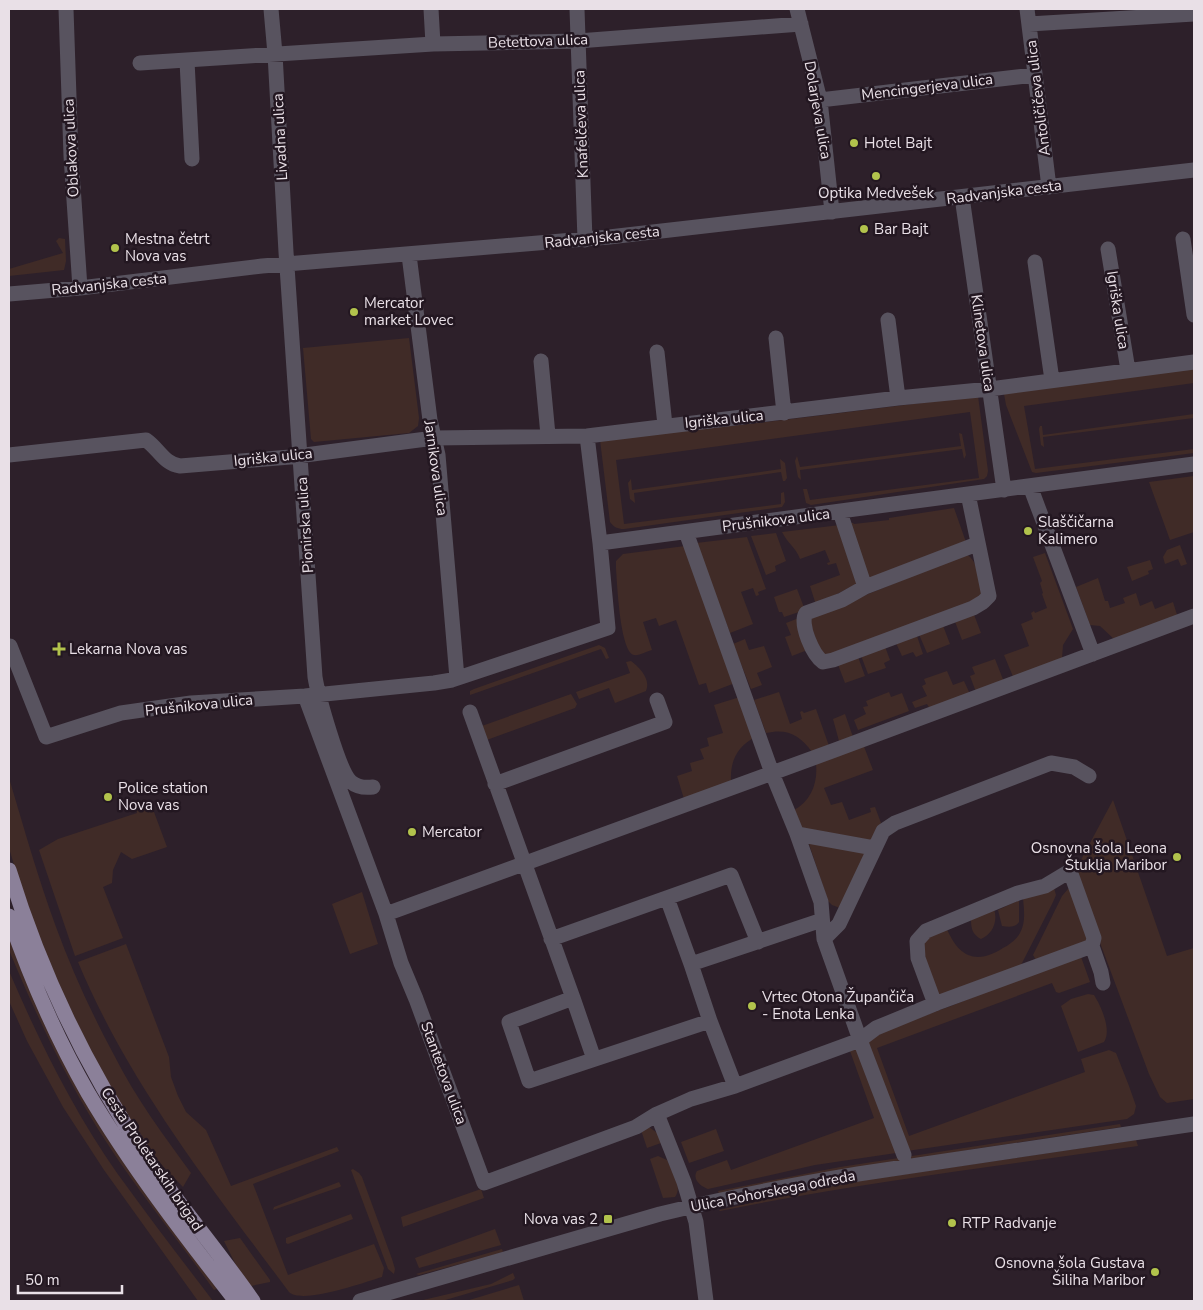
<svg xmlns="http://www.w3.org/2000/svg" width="1203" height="1310" viewBox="0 0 1203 1310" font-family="'Nunito Sans',sans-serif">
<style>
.green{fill:#402b27}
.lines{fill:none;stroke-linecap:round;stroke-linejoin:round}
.minor{stroke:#58535f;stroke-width:15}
.major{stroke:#8b8099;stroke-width:15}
.poi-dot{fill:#b2c34c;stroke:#231721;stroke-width:2}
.labels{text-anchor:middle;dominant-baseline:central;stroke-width:5;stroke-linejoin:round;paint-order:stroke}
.street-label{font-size:15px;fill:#e9e0e7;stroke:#231721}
.poi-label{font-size:15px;fill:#e9e0e7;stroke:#231721;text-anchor:start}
</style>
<rect width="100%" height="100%" fill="#2d202a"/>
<path class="green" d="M59,238L65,239L66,261L64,270L9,276V269L63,253L56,241Z
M409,338L419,418L418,426L409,433L314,442L311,439L303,348Z
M1194,367V383L1024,406L1035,469L1194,449V453L1036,473L1032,472L1006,405L1004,394Z
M978,396L988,471L987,476L984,479L811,505L806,503L803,489H807L810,500L979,478L970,412L616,460L624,524L781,504V493L784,492L785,502L782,507L624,529C617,529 614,527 610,522L600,440L775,421Z
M1194,414V418L1043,437L1044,447L1041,445L1039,429L1040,426H1042L1043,435Z
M959,433L962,434L966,455L964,459L962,449L800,470L801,480L798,477L795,461L797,456L800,467L961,446Z
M780,459L785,463L787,478L785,481H783L781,472L634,493L635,503L630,499L628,483L631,479L632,490L781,469Z
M1194,476V532L1170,540L1149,482Z
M954,508L967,545L871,578L866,574L849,523H853L854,524L889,520V518Z
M840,525L858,583L816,605L810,586L840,575L836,563L828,565L827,563L830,562L825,550L800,559C795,546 788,544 782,532Z
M776,533L786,561L775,566L776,571L766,575L751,536Z
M747,537L766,589L758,592L759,595L756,596L753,588L741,592L753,624L730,633L696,543Z
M1180,545L1187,564L1181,566L1178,559L1165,564L1163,557L1167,550Z
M685,546L735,683L709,693L706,683L699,685L676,620L659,626L656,618L643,622L652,650C647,651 639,656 634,655C620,652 617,582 616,568V561L623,554Z
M1045,553L1073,629L1063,645L1062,659L1014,679L1004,655L1029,646L1021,624L1033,619L1031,613L1034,611L1035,613L1047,608L1042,594L1043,593L1040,583L1042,581L1033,557Z
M966,554C979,561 980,584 982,597L837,655H821L810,623L812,617Z
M1150,560L1153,569L1148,571L1149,574L1132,581L1127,567Z
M1098,578L1105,601H1108L1110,608L1125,603L1123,598L1136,593L1140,606L1152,601L1155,609L1173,602L1178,618L1115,640L1100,626L1090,625L1076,587Z
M797,589L805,610L784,617L782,612H779L774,597Z
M973,612L981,633L962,640L954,619Z
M799,618L810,649L792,656L785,637L791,635L786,623Z
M942,623L950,644L927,653L918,632Z
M916,633L923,654L916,657L913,652L902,656L895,641Z
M745,639L749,650L764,646L772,667L757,673L762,685L751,689L733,644Z
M884,644L890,660L884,663L886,668L868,674L860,653Z
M599,645L605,648L609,658L606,659L601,649L470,695V691L474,689Z
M857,654L865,676L845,683L837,662Z
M995,659L1004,682L976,692L970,676L975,674L972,667Z
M631,661C640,668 651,679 646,691L615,703L609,688L579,699L576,692L630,673L626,662Z
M947,671L953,685L964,681L970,694L930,709L927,704L915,708L912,702L927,696L922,686L926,684L924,679Z
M779,692L790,724L802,719L800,712L802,711L804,713L816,709L829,746L812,752C800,735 787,728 766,733L754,700Z
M889,692L891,697L902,693L909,711L858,730L854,720L866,714L863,707L868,706L866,701Z
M571,694L577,704L575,708L484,741L479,727Z
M740,697L755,737C737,747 730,761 731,781L684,799L677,776L692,771L690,763L704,759L700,749L709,746L707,738L723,733L714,705Z
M845,714L853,737L839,741L833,719Z
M863,744L873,770L824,788L831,805L842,802L849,820L871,812L870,808L875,807L881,823L873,841L804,832L794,810C811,801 818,783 816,764Z
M9,778C24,828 38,878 56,927C72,971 92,1014 114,1055C135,1097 164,1136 191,1173L183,1187L156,1159L133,1126L78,1029L28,912L9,848Z
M1113,800L1167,956L1194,948V1099L1167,1103L1160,1097L1149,1074L1074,873Z
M151,804L167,847L132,859L121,852L113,870L112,883L103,887L123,938L75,956L39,850L58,839L137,813L136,808Z
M807,838L867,852L840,908L832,905L828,901Z
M1054,888L1056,895L1053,902L1020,967L943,996L938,994L921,952L925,937L946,927C958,956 975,966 1003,948C1009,945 1017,939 1020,933C1026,922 1024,910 1023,898Z
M1068,889H1071L1088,938L1085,942L1036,960L1033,955L1035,951L1062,896Z
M362,892L378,944L350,954L332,904Z
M1019,900V922C1015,928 1008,927 1002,926L998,910Z
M994,909C998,921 993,934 981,939C973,935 971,929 971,920Z
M9,938L24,977L218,1288L214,1290C179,1241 140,1194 107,1143C67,1082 37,1017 9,950Z
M126,944L169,1057L171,1077L178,1096L186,1112L206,1130L231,1186L337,1147L339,1151L253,1184L288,1275L374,1244L384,1268L382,1277C365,1282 302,1305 289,1292C211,1187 129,1084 78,962Z
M1080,954L1090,982L1059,993L1056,992L1052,983L877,1048L909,1136L1085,1072L1081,1059L1109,1050L1116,1053L1129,1086L1136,1106L1134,1114L1127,1119L907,1151L869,1051V1042L879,1032L951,1006Z
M9,971C39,1041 73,1110 117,1173C148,1216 181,1259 213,1301H198L104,1170L63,1107L27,1041L9,1001Z
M1088,994L1094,995C1101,1006 1112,1030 1104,1042L1078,1052L1061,1006L1071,999Z
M859,1049L896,1153L815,1165L708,1189C700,1186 692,1179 697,1171L727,1160L731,1170L874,1118L850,1051Z
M1120,1124L1121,1127L974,1149L719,1194L718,1191L840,1167Z
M649,1127L660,1135L661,1143L647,1148L641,1130Z
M716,1129L724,1151L689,1163L681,1142Z
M1136,1140L1138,1146C998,1166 858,1183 720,1211L719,1210L805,1191L866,1180Z
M658,1156L667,1160C672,1170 683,1187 675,1197L663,1198L650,1159Z
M353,1169L359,1173L362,1177L392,1259L395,1269L394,1274L388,1269L351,1170Z
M339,1182L341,1186L340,1187L273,1210L274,1207Z
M481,1189L484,1198L403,1227L401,1217Z
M351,1214L353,1219L288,1244L286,1243V1238Z
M495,1229L501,1245L419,1268L415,1258Z
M240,1238L270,1280V1282L251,1286L239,1271L224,1241Z
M502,1249L503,1252L497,1254L419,1275L416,1274Z
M513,1273L515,1278L513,1280L442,1301H419L491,1284Z
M519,1285L524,1301H466Z"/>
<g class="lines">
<path class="minor" d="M66,9L71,156L80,288
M271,9L275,54L286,252L315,677C318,695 339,772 351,782C357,787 365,788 373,787
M431,9L433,44
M577,9L585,240
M797,9L820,100L832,212
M1027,9L1049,187
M1029,24L1194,14
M187,61L192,159
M140,63L433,44L578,41L801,24
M820,100L1034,75
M962,197L1004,490
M1183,239L1194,315
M1108,249L1128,370
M409,255L430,420L438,455L457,678
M1035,262L1052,380
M9,294L80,288L262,266L609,237L1194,170
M888,320L898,398
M776,338L784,413
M657,352L665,425
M541,361L548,435
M587,436L600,543
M9,455L146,440C159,449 164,464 180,466L290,457L434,438L587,436L898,398L990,389L1194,362
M1030,486L1093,654
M968,494L989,596L983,602L973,608L833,660L823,662C813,655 799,624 806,613L842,600L865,587L977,544
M840,512L865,587
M686,532L772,773L797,834L821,902L824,939L860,1040L904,1155
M10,646L46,737L121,713L191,703L305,696L434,683L452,680L608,628L600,543L1194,464
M305,696L386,914L401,963L416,999L484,1183L636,1127L657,1114L691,1099L735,1086L860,1040L876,1028L937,1003L1092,946L1101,972L1103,983
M470,712L573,998L509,1022L529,1081L710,1021
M495,784L665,722L657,700
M797,834L874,848
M667,898L691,964
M386,914L835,750L1194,616
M551,939L731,875L758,942
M824,939L839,924L883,831L895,823L1051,763L1074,767L1089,776
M573,998L594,1059
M935,1004L918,958L917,941L926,931L1018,893L1045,886L1070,871L1094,938L1092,946
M735,1086L710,1021L691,964L822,920
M657,1114L684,1182L696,1222L706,1301
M360,1301L660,1214C725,1198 792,1185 858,1174L1194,1124"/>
<path class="major" d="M9,870C41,974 86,1068 147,1158C180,1207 219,1252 253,1301
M9,916C30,977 56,1037 88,1093C131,1166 184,1235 236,1301"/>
</g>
<g class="poi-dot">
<circle cx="854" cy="143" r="5"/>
<circle cx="876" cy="176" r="5"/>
<circle cx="864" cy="229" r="5"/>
<circle cx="115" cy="248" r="5"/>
<circle cx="354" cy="312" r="5"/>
<circle cx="1028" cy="531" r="5"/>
<path d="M56.5 641.5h5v5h5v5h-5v5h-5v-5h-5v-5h5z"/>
<circle cx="108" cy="797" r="5"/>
<circle cx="412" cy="832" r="5"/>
<circle cx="1177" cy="857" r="5"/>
<circle cx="752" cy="1006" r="5"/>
<rect x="603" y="1214" width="10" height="10" rx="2.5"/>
<circle cx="952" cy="1223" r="5"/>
<circle cx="1155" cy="1272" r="5"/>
</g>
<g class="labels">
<g class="street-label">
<text transform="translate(538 41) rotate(-2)">Betettova ulica</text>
<text transform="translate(927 87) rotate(-7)">Mencingerjeva ulica</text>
<text transform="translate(1038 98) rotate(-97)">Antoličičeva ulica</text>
<text transform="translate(818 110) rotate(80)">Dolarjeva ulica</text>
<text transform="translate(581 124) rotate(-92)">Knafelčeva ulica</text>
<text transform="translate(280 137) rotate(-93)">Livadna ulica</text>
<text transform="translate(71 148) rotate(-93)">Oblakova ulica</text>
<text transform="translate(1004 192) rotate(-7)">Radvanjska cesta</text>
<text transform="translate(602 237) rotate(-6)">Radvanjska cesta</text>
<text transform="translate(109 284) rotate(-6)">Radvanjska cesta</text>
<text transform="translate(1118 310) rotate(81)">Igriška ulica</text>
<text transform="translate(983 343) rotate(82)">Klinetova ulica</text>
<text transform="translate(724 419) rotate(-6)">Igriška ulica</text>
<text transform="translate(273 457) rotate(-6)">Igriška ulica</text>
<text transform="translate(436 468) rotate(82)">Jarnikova ulica</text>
<text transform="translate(776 520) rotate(-7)">Prušnikova ulica</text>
<text transform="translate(305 525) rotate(-94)">Pionirska ulica</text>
<text transform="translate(199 705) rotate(-6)">Prušnikova ulica</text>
<text transform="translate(444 1073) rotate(70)">Stantetova ulica</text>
<text transform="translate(152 1159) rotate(56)">Cesta Proletarskih brigad</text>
<text transform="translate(773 1191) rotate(-11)">Ulica Pohorskega odreda</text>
</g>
<g class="poi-label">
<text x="864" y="143">Hotel Bajt</text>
<text x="876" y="193" text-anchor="middle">Optika Medvešek</text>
<text x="874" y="229">Bar Bajt</text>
<text x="125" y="239">Mestna četrt<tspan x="125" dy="17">Nova vas</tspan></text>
<text x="364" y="303">Mercator<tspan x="364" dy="17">market Lovec</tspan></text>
<text x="1038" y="522">Slaščičarna<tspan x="1038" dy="17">Kalimero</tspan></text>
<text x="69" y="649">Lekarna Nova vas</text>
<text x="118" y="788">Police station<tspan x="118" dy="17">Nova vas</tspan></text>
<text x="422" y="832">Mercator</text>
<text x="1167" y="848" text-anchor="end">Osnovna šola Leona<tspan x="1167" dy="17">Štuklja Maribor</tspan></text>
<text x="762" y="997">Vrtec Otona Župančiča<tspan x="762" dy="17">- Enota Lenka</tspan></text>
<text x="598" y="1219" text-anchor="end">Nova vas 2</text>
<text x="962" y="1223">RTP Radvanje</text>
<text x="1145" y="1263" text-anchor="end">Osnovna šola Gustava<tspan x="1145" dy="17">Šiliha Maribor</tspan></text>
</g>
</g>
<rect width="1203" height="1310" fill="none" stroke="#e9e0e7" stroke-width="20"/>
<path d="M18 1285v8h104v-8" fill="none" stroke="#e9e0e7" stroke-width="2.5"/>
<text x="25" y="1285" font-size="15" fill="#e9e0e7" stroke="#231721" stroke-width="4" paint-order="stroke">50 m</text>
</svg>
